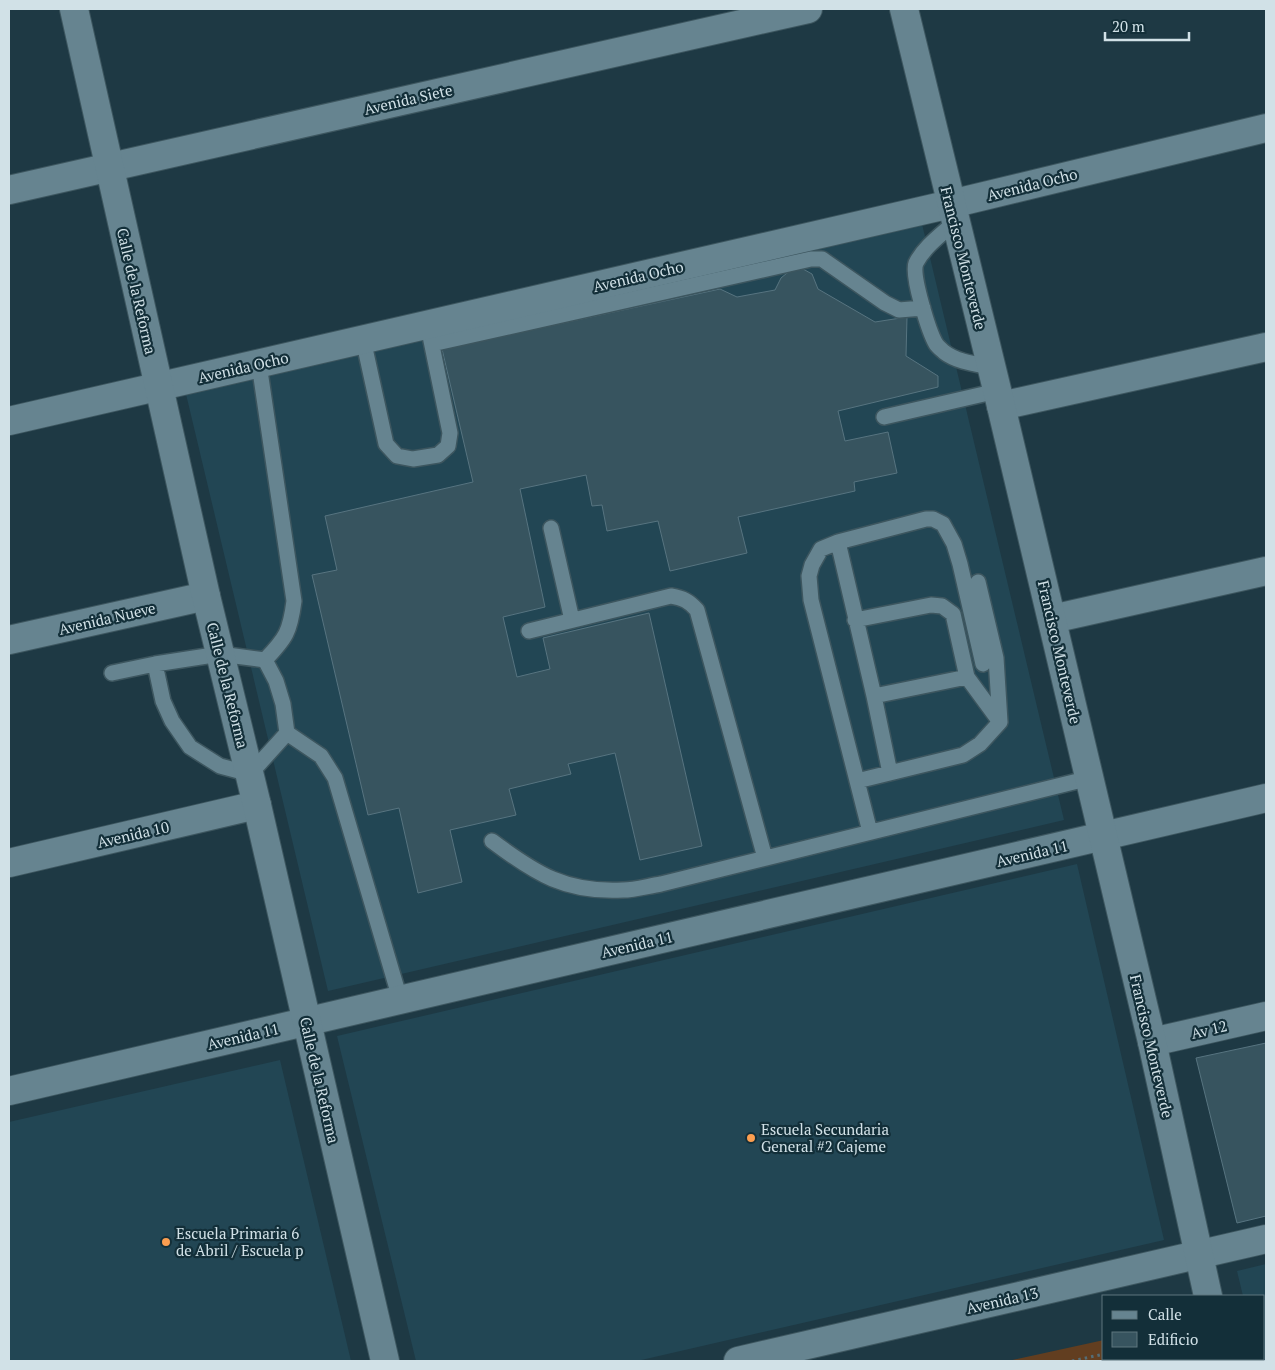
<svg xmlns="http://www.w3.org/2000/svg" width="1275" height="1370" viewBox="0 0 1275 1370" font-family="'PT Serif',serif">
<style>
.built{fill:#224654}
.green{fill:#623e20}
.building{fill:#37545f;stroke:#577480}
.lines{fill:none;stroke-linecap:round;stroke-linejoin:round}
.service-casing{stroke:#3d565f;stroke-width:18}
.minor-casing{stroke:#3d565f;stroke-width:30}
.tertiary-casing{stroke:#3d565f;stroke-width:30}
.secondary-casing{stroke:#3d565f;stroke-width:30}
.path{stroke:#556d76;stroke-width:3;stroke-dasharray:2.5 4;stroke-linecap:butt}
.service{stroke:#668490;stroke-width:15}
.minor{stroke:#668490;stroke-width:28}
.tertiary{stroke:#668490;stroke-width:28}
.secondary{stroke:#668490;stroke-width:28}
.poi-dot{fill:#fb9e50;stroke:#132f39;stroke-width:2}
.labels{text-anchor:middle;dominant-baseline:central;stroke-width:4.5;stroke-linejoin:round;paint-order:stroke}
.street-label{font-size:15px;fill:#d1e1e7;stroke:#132f39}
.poi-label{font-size:15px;fill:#d1e1e7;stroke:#132f39;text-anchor:start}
</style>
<rect width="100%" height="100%" fill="#1e3944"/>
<path class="built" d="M922,224L1064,820L328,991L186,394Z
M1077,864L1164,1240L637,1361H416L337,1036Z
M280,1060L351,1361H9V1122Z
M1266,1264V1361H1258V1359H1264V1296H1243L1237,1271Z"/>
<path class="green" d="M1104,1340V1359H1182L1183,1361H1008Z"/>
<path class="building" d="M795,269H803L812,274L818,289L875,322L907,317L906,356L938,376V387L838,411L845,441L888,432L897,473L854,482L855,491L738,517L747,553L670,571L658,521L607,531L602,505L592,506L586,475L520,489L545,607L503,617L517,677L550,669L543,638L649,613L702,846L640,860L615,753L568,764L571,774L509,789L516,815L450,830L462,882L418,893L399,808L368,815L312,575L337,570L325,516L473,482L442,349L720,289L737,297L775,290L781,278L787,273Z
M1266,1043V1216L1237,1223L1196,1058Z"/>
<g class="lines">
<g class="service-casing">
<path id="service" d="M955,222C942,234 924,247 916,263C911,275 929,332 936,344C938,347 942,350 944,352C957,362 976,364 991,367
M363,339L386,444L397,456L413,459L438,455L448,446L450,433L430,336
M432,344L811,259H822L885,303L899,310L923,308
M259,364L294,601C290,632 286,638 265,660
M884,417L997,391
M551,528L572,620
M838,542L874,696L890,773
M855,620L931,605L942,606L953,614L967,677
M529,631L671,596C683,598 689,601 697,610L765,858
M220,654L265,660L276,681L283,704L287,733L250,774L220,766L190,747L172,721L163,701L155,664Z
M112,673L155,664
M874,696L967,677L1000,722
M287,733L321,756L335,778L400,999
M857,781L963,755L980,744L1000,722L996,658L978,582
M870,832L811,600L809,576L812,565L821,549L838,542L926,519H933L943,524L954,544L960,564L983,664
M492,841C536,874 566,893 623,890C635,890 648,886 661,884L1090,778"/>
</g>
<g class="minor-casing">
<path id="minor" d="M1001,406L1266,347
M9,421L951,204L1266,128
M1052,619L1266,571
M9,640L206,596
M9,863L257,805
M1152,1042L1266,1016
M9,1091L1266,798
M738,1361L1266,1239"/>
</g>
<g class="tertiary-casing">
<path id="tertiary" d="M9,190L808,9"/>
</g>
<g class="secondary-casing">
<path id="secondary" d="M74,9L206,596L257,805L385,1361
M904,9L1001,406L1152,1042L1208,1296
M1223,1359L1224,1361"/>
</g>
<path class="path" d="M1143,1359L1145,1361
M1072,1361L1104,1354"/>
<use href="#service" class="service"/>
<use href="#minor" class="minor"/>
<use href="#tertiary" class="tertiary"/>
<use href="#secondary" class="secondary"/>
</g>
<g class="poi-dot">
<circle cx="751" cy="1138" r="5"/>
<circle cx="166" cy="1242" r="5"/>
</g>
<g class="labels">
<g class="street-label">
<text transform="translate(408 99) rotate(-13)">Avenida Siete</text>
<text transform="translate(1032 184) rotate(-14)">Avenida Ocho</text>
<text transform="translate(964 258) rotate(76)">Francisco Monteverde</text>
<text transform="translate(638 276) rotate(-13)">Avenida Ocho</text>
<text transform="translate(137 291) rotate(77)">Calle de la Reforma</text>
<text transform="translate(243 367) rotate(-13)">Avenida Ocho</text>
<text transform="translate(107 618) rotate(-13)">Avenida Nueve</text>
<text transform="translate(1060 652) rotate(77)">Francisco Monteverde</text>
<text transform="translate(228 685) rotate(76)">Calle de la Reforma</text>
<text transform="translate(133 834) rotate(-13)">Avenida 10</text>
<text transform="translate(1032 853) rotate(-13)">Avenida 11</text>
<text transform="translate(637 944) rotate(-13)">Avenida 11</text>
<text transform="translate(1209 1029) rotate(-13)">Av 12</text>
<text transform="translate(243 1036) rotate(-13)">Avenida 11</text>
<text transform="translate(1152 1046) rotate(77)">Francisco Monteverde</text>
<text transform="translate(320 1080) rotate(77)">Calle de la Reforma</text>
<text transform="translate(1002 1300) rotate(-13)">Avenida 13</text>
</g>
<g class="poi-label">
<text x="761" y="1129">Escuela Secundaria<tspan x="761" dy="17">General #2 Cajeme</tspan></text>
<text x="176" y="1233">Escuela Primaria 6<tspan x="176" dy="17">de Abril / Escuela p</tspan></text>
</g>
</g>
<rect width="1275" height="1370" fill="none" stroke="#d1e1e7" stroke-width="20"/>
<rect x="1102" y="1295" width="162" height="65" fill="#132f39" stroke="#5f767f"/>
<rect x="1112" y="1311" width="25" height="8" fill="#668490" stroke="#5f767f"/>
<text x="1148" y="1320" font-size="15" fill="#d1e1e7">Calle</text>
<rect x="1112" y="1332" width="25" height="15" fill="#37545f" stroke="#5f767f"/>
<text x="1148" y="1345" font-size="15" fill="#d1e1e7">Edificio</text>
<path d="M1105 32v8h84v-8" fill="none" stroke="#d1e1e7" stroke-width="2.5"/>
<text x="1112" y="32" font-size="15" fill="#d1e1e7" stroke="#132f39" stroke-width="4" paint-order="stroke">20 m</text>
</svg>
